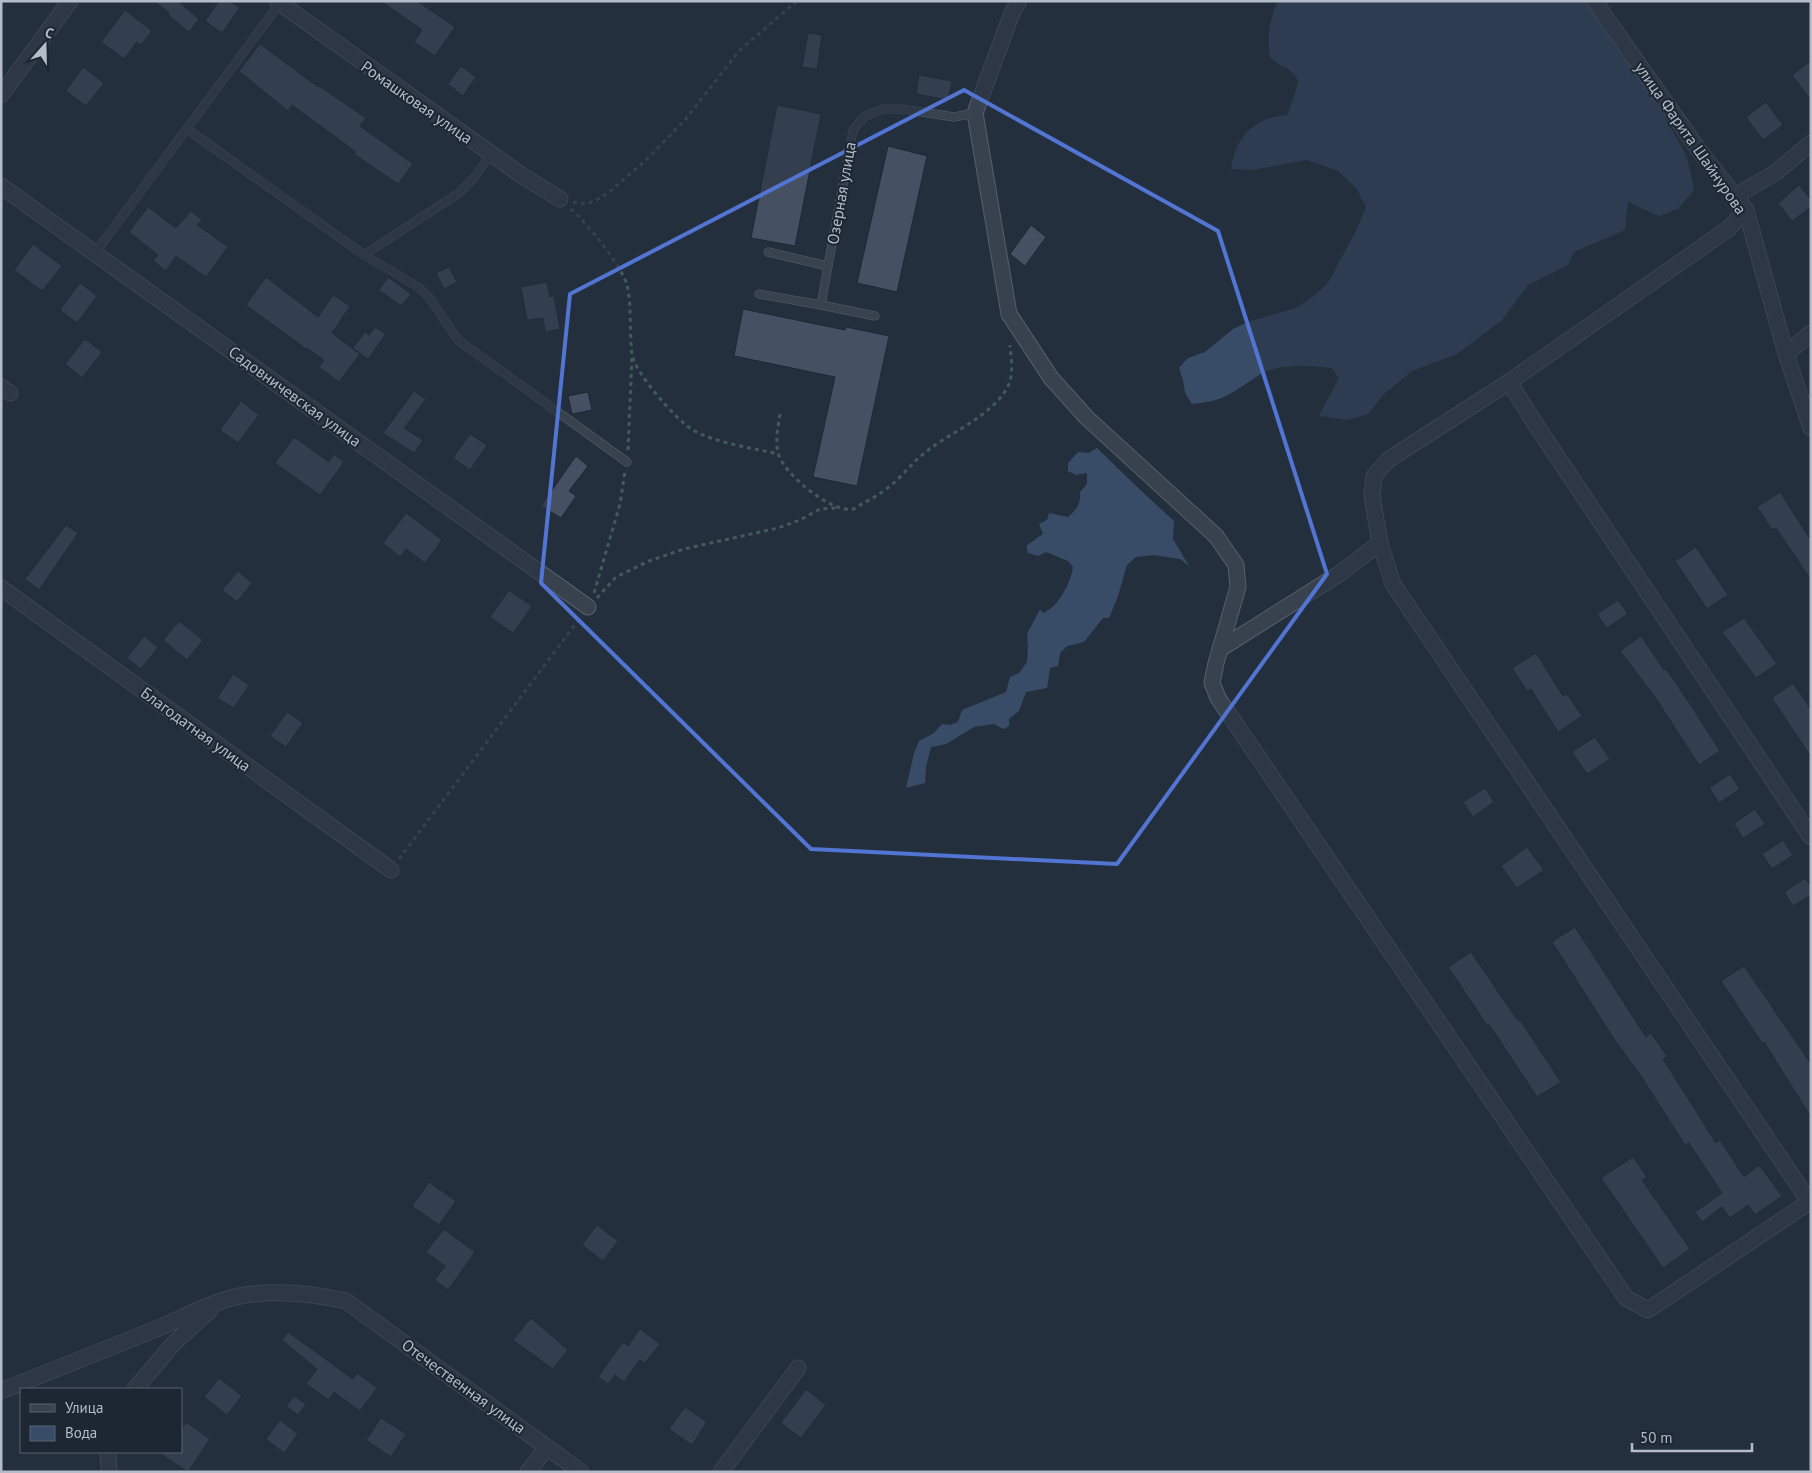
<svg xmlns="http://www.w3.org/2000/svg" width="1812" height="1473" viewBox="0 0 1812 1473" font-family="'PT Sans',sans-serif">
<style>
.water{fill:#394c67}
.building{fill:#455162;stroke:#1f2835}
.lines{fill:none;stroke-linecap:round;stroke-linejoin:round}
.lane-casing{stroke:#565f6c;stroke-width:9}
.street-casing{stroke:#565f6c;stroke-width:17}
.path{stroke:#44595c;stroke-width:3;stroke-dasharray:4 4;stroke-linecap:butt}
.lane{stroke:#38414e;stroke-width:8}
.street{stroke:#38414e;stroke-width:15}
.marked{fill:none;stroke:#5274d3;stroke-width:4;stroke-linejoin:round}
.labels{text-anchor:middle;dominant-baseline:central;stroke-width:4;stroke-linejoin:round;paint-order:stroke}
.street-label{font-size:16px;fill:#b4bcc9;stroke:#1d2633}
</style>
<rect width="100%" height="100%" fill="#242f3e"/>
<path class="water" d="M1278,1H1586L1663,114L1687,157L1694,190L1678,209L1659,216L1636,206L1628,201L1625,230L1574,252L1568,265L1528,285L1502,320L1457,354L1412,371L1384,394L1368,414L1348,420L1319,416L1339,378L1332,368C1314,366 1288,364 1270,370C1254,376 1241,389 1226,396C1215,401 1204,403 1192,404L1185,393L1183,380L1179,368L1188,358L1205,352L1233,329L1248,322L1296,308L1314,296L1328,283L1357,229L1366,207L1357,189L1338,171L1307,160L1253,170L1231,169C1235,138 1254,117 1287,115L1295,94L1298,80L1289,69L1278,64L1270,57C1267,35 1269,21 1278,1Z
M1097,448L1137,487L1174,521L1173,539L1189,566L1180,559L1154,555L1136,557L1127,565L1118,596L1109,618H1103L1084,642L1067,646L1060,653L1058,666L1050,668L1047,688L1026,692L1019,711L1009,719V726L1003,729L994,724L974,727L946,744L931,747L926,767L925,783L906,788L914,753L919,741L934,733L942,724L950,725L958,722L962,710L1006,692L1010,677L1019,673L1027,662L1028,647L1027,634L1040,609L1043,613C1058,607 1071,583 1073,567L1068,561L1046,552L1038,556L1028,553L1026,546L1043,534L1039,524L1047,520L1049,513L1068,517C1077,509 1081,504 1080,492L1087,484V473L1076,475L1068,471V463L1078,452L1089,453Z"/>
<path class="building" d="M153,1H178L199,19L189,32L168,15L170,13Z
M219,1H229L240,8L222,33L205,21Z
M381,1H417L455,27L435,56L414,42L422,30Z
M125,10L152,31L141,45L137,42L124,59L101,42Z
M808,33L822,35L817,69L802,67Z
M260,44L318,87L319,86L366,118L360,126L413,164L398,184L354,154L356,152L292,105L288,111L239,71Z
M1811,61V100L1792,75Z
M461,66L476,77L463,96L448,84Z
M83,67L104,83L86,106L66,91Z
M919,75L952,81L948,100L916,94Z
M1766,102L1783,125L1763,140L1746,117Z
M777,105L821,114L795,246L751,238Z
M888,146L927,156L897,292L857,283Z
M1799,185L1811,200V207L1792,221L1778,203Z
M148,207L176,228L191,211L202,220L197,225L228,247L206,277L176,256L166,271L153,261L158,255L129,232Z
M1031,225L1046,237L1025,266L1010,254Z
M33,244L62,266L42,291L14,270Z
M449,267L457,282L444,289L436,273Z
M266,277L318,317L333,295L350,306L332,333L360,354L339,382L319,367L324,360L307,348L306,349L246,305Z
M388,277L411,294L401,306L379,290Z
M547,282L550,297L554,296L560,329L545,332L543,318L527,320L521,287Z
M80,283L97,296L77,323L60,310Z
M743,309L845,330L846,327L889,336L857,486L813,477L835,377L734,356Z
M375,327L386,334L368,359L353,348L365,332L369,335Z
M85,339L102,352L82,378L65,364Z
M414,391L426,399L404,428L423,440L414,453L383,433Z
M588,392L592,410L572,414L568,396Z
M241,401L259,415L238,443L220,430Z
M470,434L487,445L470,470L453,458Z
M294,437L329,462L334,454L344,462L320,495L275,463Z
M576,456L588,466L569,491L576,496L561,518L541,506Z
M1780,492L1811,540V580L1776,528L1772,530L1757,507Z
M406,513L442,540L425,563L406,549L400,557L383,543Z
M66,525L78,533L39,590L25,579Z
M1696,547L1728,595L1707,609L1675,561Z
M238,571L252,583L237,602L222,590Z
M509,590L532,606L513,633L490,617Z
M1618,600L1628,614L1607,628L1597,614Z
M1744,618L1777,664L1756,678L1722,632Z
M179,621L203,640L187,660L163,640Z
M144,636L158,647L141,669L127,658Z
M1641,636L1664,670L1666,669L1688,701L1720,751L1699,765L1655,697L1620,651Z
M1536,653L1563,696L1567,694L1582,716L1558,732L1531,689L1527,691L1512,668Z
M233,674L249,685L234,708L217,698Z
M1793,683L1811,710V757L1772,698Z
M287,712L303,723L286,747L270,736Z
M1595,737L1610,759L1587,774L1572,752Z
M1730,774L1740,789L1719,803L1709,788Z
M1485,788L1494,802L1473,817L1463,802Z
M1755,809L1765,824L1743,838L1734,824Z
M1783,840L1793,855L1772,869L1762,854Z
M1527,847L1544,870L1517,888L1501,866Z
M1805,878L1811,886V895L1793,906L1784,892Z
M1575,927L1646,1037L1651,1033L1667,1056L1663,1059L1716,1143L1720,1140L1744,1177L1759,1165L1782,1196L1755,1215L1748,1205L1730,1218L1722,1207L1702,1222L1695,1212L1722,1193L1689,1143L1685,1145L1641,1076L1616,1042L1552,942Z
M1471,952L1518,1021L1520,1020L1561,1082L1537,1097L1489,1024L1487,1025L1448,967Z
M1744,966L1811,1064V1117L1764,1042L1762,1043L1721,981Z
M1633,1157L1647,1177L1642,1180L1690,1249L1663,1268L1601,1178Z
M429,1182L456,1201L439,1225L412,1206Z
M597,1225L618,1241L603,1261L582,1245Z
M444,1229L475,1252L448,1290L435,1280L445,1266L426,1252Z
M531,1318L568,1350L553,1369L513,1340Z
M640,1329L660,1344L645,1363L640,1360L624,1382L615,1375L608,1384L598,1377L623,1342L628,1346Z
M288,1332L353,1379L357,1373L377,1388L360,1411L334,1392L329,1400L306,1384L317,1369L282,1340Z
M219,1378L242,1396L227,1415L204,1397Z
M806,1389L826,1405L801,1438L781,1423Z
M294,1396L306,1404L298,1415L286,1406Z
M685,1407L707,1422L692,1445L669,1429Z
M381,1418L406,1434L391,1457L366,1440Z
M280,1420L298,1434L284,1453L266,1439Z
M186,1422L210,1439L188,1472L158,1452H181V1430Z"/>
<g class="lines">
<g class="lane-casing">
<path id="lane" d="M187,129L364,255L459,193L475,177L491,154
M768,252L828,266L853,130L865,116L883,109H903L954,117L975,113
M95,253L280,3
M364,255L418,287L429,297L458,340L627,462
M828,266L821,305L875,316
M759,294L821,305"/>
</g>
<g class="street-casing">
<path id="street" d="M277,1L521,175L560,199
M1019,1L1012,13L975,113L1009,314L1051,378L1087,418L1216,536L1236,565L1238,587L1216,663L1212,683L1218,698L1626,1298L1648,1310L1811,1201
M1594,1L1701,153L1746,210L1786,354L1811,428
M1,95L70,1
M1,186L588,607
M1735,196L1775,173L1811,143
M1786,354L1811,333
M1509,382L1536,425L1811,837
M1,387L10,393
M1380,543L1393,584L1809,1201
M1,588L391,870
M1220,649L1339,574L1380,543L1372,496L1374,476L1388,460L1509,382L1728,229L1746,210
M135,1389L174,1343L210,1310
M1,1391C53,1370 105,1350 156,1329C185,1317 214,1300 245,1295C279,1290 313,1294 346,1301L581,1472
M108,1452L109,1472
M528,1472L547,1447
M721,1472L798,1368"/>
</g>
<path class="path" d="M573,202L581,204L593,202L608,193L646,160L685,120L739,51L797,1
M571,209C586,222 622,266 627,285C632,304 629,333 632,354C634,372 677,421 693,430C715,443 753,448 778,454
M780,414C778,427 775,439 778,452C781,472 832,514 853,509C857,508 860,505 863,503C874,498 886,490 895,482C907,470 917,458 931,448C954,431 994,414 1008,386C1014,374 1011,358 1010,345
M628,450L632,356
M594,593L620,504L625,471
M597,598L616,577L649,561L684,549L778,528L800,520L820,509L837,508
M399,859L580,618"/>
<use href="#lane" class="lane"/>
<use href="#street" class="street"/>
</g>
<path d="M0 0H1812V1473H0ZM964,90L1218,231L1327,574L1117,864L811,849L541,583L570,294Z" fill="#242f3e" fill-opacity=".55" fill-rule="evenodd"/>
<path class="marked" d="M964,90L1218,231L1327,574L1117,864L811,849L541,583L570,294Z"/>
<g class="labels">
<g class="street-label">
<text transform="translate(417 102) rotate(35)">Ромашковая улица</text>
<text transform="translate(1691 138) rotate(55)">улица Фарита Шайнурова</text>
<text transform="translate(841 193) rotate(-80)">Озерная улица</text>
<text transform="translate(295 396) rotate(36)">Садовничевская улица</text>
<text transform="translate(196 729) rotate(36)">Благодатная улица</text>
<text transform="translate(464 1386) rotate(36)">Отечественная улица</text>
</g>
</g>
<rect width="1812" height="1473" fill="none" stroke="#b4bcc9" stroke-width="5"/>
<rect x="20" y="1388" width="162" height="65" fill="#1d2633" stroke="#59626f"/>
<rect x="30" y="1404" width="25" height="8" fill="#38414e" stroke="#59626f"/>
<text x="65" y="1413" font-size="15" fill="#b4bcc9">Улица</text>
<rect x="30" y="1426" width="25" height="15" fill="#394c67" stroke="#59626f"/>
<text x="65" y="1438" font-size="15" fill="#b4bcc9">Вода</text>
<g transform="translate(45 45) rotate(20)" stroke="#1d2633" stroke-width="4" paint-order="stroke">
<path d="M0-4L9 19L0 12L-9 19Z" fill="#b4bcc9"/>
<text y="-8" font-size="14" font-weight="bold" text-anchor="middle" fill="#b4bcc9">С</text>
</g>
<path d="M1632 1443v8h120v-8" fill="none" stroke="#b4bcc9" stroke-width="2.5"/>
<text x="1640" y="1443" font-size="15" fill="#b4bcc9" stroke="#1d2633" stroke-width="4" paint-order="stroke">50 m</text>
</svg>
